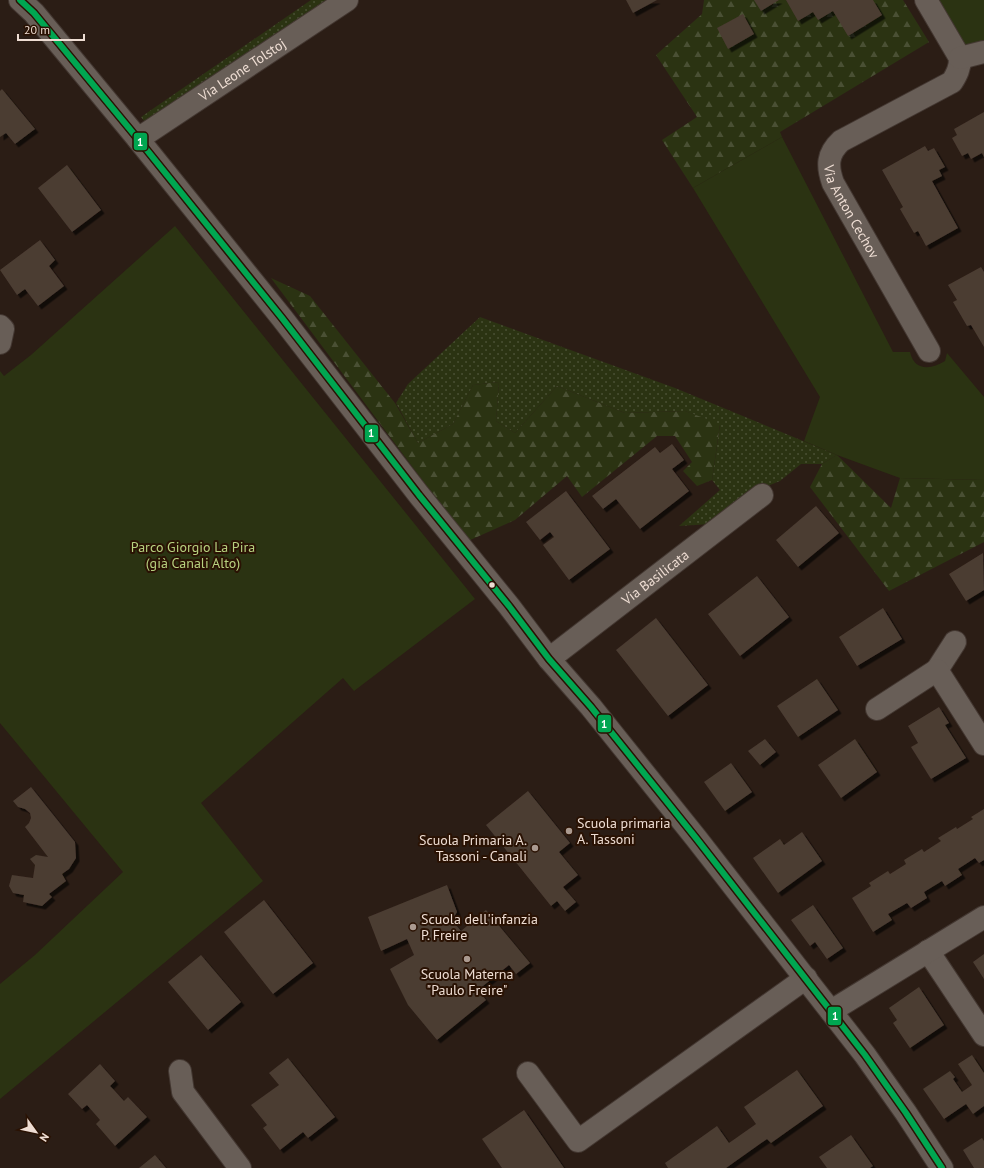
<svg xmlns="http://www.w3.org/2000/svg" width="984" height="1168" viewBox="0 0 984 1168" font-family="'PT Sans',sans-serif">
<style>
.grass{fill:url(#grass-dots)}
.forest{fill:url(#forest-firs)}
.green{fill:#2b3312}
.building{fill:#4b3c32;filter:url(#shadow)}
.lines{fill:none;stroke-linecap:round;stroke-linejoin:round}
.minor-casing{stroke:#433731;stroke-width:24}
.minor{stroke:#685e57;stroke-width:22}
.bus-1-casing{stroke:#2a1203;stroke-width:9}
.bus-1{stroke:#00a651;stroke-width:6}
.bus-dot{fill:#eeddd3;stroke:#2a1203;stroke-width:1.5}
.poi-dot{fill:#aa9a90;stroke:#2a1203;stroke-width:1.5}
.labels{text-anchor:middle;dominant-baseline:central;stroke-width:4;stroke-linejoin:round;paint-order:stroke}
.street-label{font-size:14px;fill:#eeddd3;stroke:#2a1203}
.park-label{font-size:14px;fill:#b7d17f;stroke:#2a1203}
.poi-label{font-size:14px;fill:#eeddd3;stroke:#2a1203;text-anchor:start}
.line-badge{stroke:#2a1203;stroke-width:1.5}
.badge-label{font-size:11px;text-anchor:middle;font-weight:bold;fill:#fff}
</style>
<defs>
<pattern id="grass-dots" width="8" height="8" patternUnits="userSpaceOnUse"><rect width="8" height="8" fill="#2b3312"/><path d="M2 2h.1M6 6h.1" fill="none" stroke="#4a5034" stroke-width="1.8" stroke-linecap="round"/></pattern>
<pattern id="forest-firs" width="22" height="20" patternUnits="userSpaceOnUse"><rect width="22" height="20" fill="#2b3312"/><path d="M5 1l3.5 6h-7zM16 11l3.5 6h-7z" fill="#4a5034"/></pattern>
<filter id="shadow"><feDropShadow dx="3.5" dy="3.5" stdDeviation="0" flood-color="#0009"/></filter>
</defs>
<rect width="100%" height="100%" fill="#2b1d15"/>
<path class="grass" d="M311,0H347L151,130L141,117Z
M480,317L675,388L837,455L822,464H801L780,481L758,490L711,524L679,526L720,490L712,480L720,425L685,411L625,413L557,386L515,433L496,421L499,382L473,385L453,424L418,443L396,403L408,384Z"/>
<path class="forest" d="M704,0H903L929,42L780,132L782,137L693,188L662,140L697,117L656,55L702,14Z
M271,278L310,296L395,403L418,443L453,424L473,385L499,382L496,421L515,433L557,386L625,413L685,411L720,424L712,480L697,486L683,471L692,462L675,436H657L582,497L567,476L515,520L468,541Z
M837,455L891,508L900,478L984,480V542L889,591L810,487L822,464Z"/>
<path class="green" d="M933,0H984V42L960,47Z
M782,137L893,352H910C914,371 931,370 945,361L947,353L984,397V480L900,478L837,455L804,441L820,397L693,188Z
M175,226L475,599L354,691L343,678L201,803L263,881L0,1099V984L35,955L123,872L0,723V371L4,376L31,355Z"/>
<path class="building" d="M626,0H657L633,13Z
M754,0H779L761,11Z
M786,0H873L882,15L848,36L833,11L818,20L813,12L798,21Z
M743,14L754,34L728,49L717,28Z
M2,89L35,129L15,144L6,133L0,137V91Z
M984,112V157L982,153L971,159L968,153L962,156L952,138L957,135L954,129Z
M925,146L928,151L934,148L945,167L939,170L942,176L932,181L958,228L926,246L918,231L914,233L900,209L903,207L882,170Z
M67,165L101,210L72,232L38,188Z
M40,240L55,260L49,266L64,286L38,306L25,289L17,295L0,270Z
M981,267L984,272V347L971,325L967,326L953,302L957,300L948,285Z
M672,444L684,460L672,469L689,491L640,529L616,499L603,509L592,496L655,447L660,453Z
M566,491L610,549L569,580L543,545L554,537L550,532L540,540L526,522Z
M816,506L839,533L798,567L776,540Z
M983,553L984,590L966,601L949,574Z
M757,576L789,617L740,656L708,614Z
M883,608L902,639L857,666L839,637Z
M656,618L708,685L668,716L616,650Z
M817,679L838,710L798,737L777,706Z
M939,707L949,723L945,725L966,758L931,779L911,747L918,743L908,726Z
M765,739L776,752L760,765L748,751Z
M855,739L877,772L841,798L818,765Z
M731,763L752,792L725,811L704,782Z
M31,787L75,842L76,858L69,869L62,874L66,881L49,894L52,897L42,906L23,902L24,895L13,893L9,886L12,875L33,878L35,865L30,859L36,855L48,857L25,827L29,823L31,818L30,813L25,809L18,807L13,801Z
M528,791L570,843L559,852L578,875L563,887L576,902L565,911L557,901L551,906L486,825Z
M984,809V860L979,863L975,858L958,869L962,875L945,886L942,881L924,892L927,898L911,908L907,903L888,914L892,920L873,932L852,898L871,886L869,883L888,871L890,874L906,864L904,860L922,849L924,852L941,841L938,838L956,827L957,829L973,819L971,817Z
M802,832L822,861L778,893L753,858L780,839L784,845Z
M447,885L457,912L452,920L461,931L486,910L530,963L516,974L509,965L478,990L486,1000L437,1040L408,1005L390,969L414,955L407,939L381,951L368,917Z
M264,900L313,963L273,994L224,932Z
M813,905L843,948L827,959L815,942L810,946L791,920Z
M984,954V979L973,962Z
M201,955L241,1002L208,1030L168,982Z
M919,987L944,1025L910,1048L893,1023L897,1020L889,1008Z
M972,1055L984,1073V1106L973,1114L966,1104L944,1119L923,1089L950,1071L955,1077L953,1079L962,1092L972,1085L958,1064Z
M288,1058L335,1117L308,1138L303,1132L280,1150L263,1128L267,1125L251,1105L279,1085L269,1073Z
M100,1064L115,1081L110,1086L114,1090L124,1101L128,1097L147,1117L115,1146L96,1124L100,1120L87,1105L82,1109L68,1094Z
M797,1070L823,1106L771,1143L767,1139L726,1168H668L665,1163L717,1126L729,1143L756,1124L744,1107Z
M524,1110L564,1168H502L482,1139Z
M851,1135L873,1166L870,1168H827L819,1157Z
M982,1138L984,1141V1168H974L963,1150Z
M155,1155L166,1168H139Z"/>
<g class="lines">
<g class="minor-casing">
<g id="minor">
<path d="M20,0L34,13L138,139L282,318L419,495L509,606L549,659L591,707L696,838L865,1055L906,1113L942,1168"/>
<path id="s1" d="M926,0L960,58C960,68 957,74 952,82L841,141C827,154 827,166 833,183L929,351"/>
<path d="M960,58L984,52"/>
<path id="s2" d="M138,139L347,0"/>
<path d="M0,326L3,329L0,343"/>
<path id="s3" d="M549,659L762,495"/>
<path d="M937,670L955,642"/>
<path d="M877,709L937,670L984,744"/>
<path d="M928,951L984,1035"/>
<path d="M831,1011L984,917"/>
<path d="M180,1071L183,1092L240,1168"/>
<path d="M528,1073L578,1141L806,978"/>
</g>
</g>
<use href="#minor" class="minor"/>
<g class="bus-1-casing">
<path id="bus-1" d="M20,0L34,13L138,139L282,318L419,495L509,606L549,659L591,707L696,838L865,1055L906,1113L942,1168"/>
</g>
<use href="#bus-1" class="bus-1"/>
</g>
<circle class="bus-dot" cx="492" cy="585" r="3.5"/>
<g class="poi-dot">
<circle cx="569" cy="831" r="4"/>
<circle cx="535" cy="848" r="4"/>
<circle cx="413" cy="927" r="4"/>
<circle cx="467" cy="959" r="4"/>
</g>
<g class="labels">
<g class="street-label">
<text stroke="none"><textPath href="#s2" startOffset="125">Via Leone Tolstoj</textPath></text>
<text stroke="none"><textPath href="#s1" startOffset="298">Via Anton Cechov</textPath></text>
<text stroke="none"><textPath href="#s3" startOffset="134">Via Basilicata</textPath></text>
</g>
<g class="park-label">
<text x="193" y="547">Parco Giorgio La Pira<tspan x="193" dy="16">(già Canali Alto)</tspan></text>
</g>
<g class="poi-label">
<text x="577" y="823">Scuola primaria<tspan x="577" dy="16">A. Tassoni</tspan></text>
<text x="527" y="840" text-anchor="end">Scuola Primaria A.<tspan x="527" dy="16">Tassoni - Canali</tspan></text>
<text x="421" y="919">Scuola dell'infanzia<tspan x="421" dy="16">P. Freire</tspan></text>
<text x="467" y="974" text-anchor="middle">Scuola Materna<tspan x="467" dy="16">"Paulo Freire"</tspan></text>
</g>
</g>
<g class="line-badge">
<rect x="133" y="132" width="15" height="19" rx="4" fill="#00a651"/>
<rect x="364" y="424" width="15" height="19" rx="4" fill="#00a651"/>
<rect x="597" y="714" width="15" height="19" rx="4" fill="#00a651"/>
<rect x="827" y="1006" width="15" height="20" rx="4" fill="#00a651"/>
</g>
<g class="badge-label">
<text x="140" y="146">1</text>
<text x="371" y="437">1</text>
<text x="604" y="728">1</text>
<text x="835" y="1020">1</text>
</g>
<g transform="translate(36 1132) rotate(123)" stroke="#2a1203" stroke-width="3" paint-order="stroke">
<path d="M0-3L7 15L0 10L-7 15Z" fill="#eeddd3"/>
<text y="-6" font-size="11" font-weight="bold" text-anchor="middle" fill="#eeddd3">N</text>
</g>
<path d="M18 34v6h66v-6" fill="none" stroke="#eeddd3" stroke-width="2"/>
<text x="24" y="34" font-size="12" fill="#eeddd3" stroke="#2a1203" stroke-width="3" paint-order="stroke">20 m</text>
</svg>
